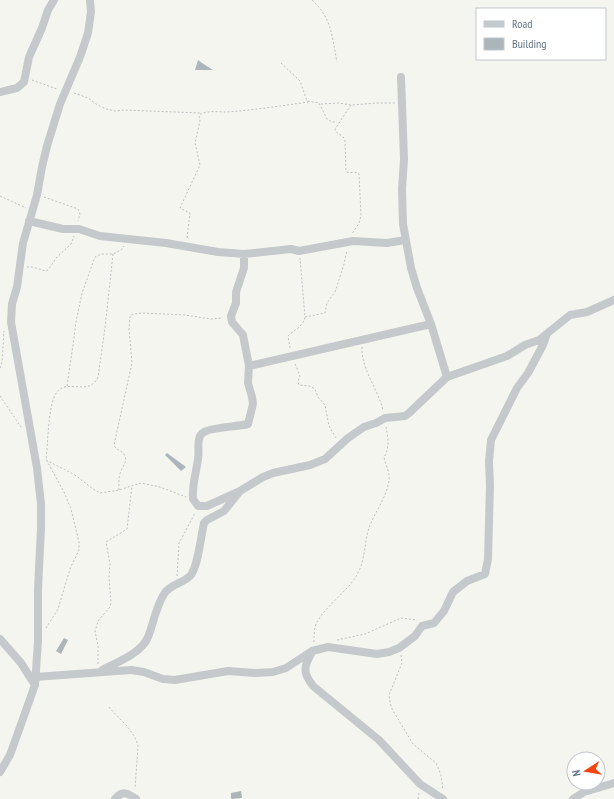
<svg xmlns="http://www.w3.org/2000/svg" width="614" height="799" viewBox="0 0 614 799" font-family="'PT Sans Narrow',sans-serif">
<style>
.building{fill:#acb5b9}
.lines{fill:none;stroke-linecap:round;stroke-linejoin:round}
.path{stroke:#bdbfc1;stroke-width:1;stroke-dasharray:2 2;stroke-linecap:butt}
.minor{stroke:#c6c9cc;stroke-width:8}
</style>
<rect width="100%" height="100%" fill="#f5f5f0"/>
<path class="building" d="M198,60L202,63L213,70H195Z
M167,453L186,467L181,471L165,455Z
M64,638L68,640L61,654L56,651Z
M241,791L242,798L231,799V793Z"/>
<g class="lines">
<path class="path" d="M312,0C332,18 332,37 337,62
M281,63L300,81L307,101L319,103L327,119L332,122H337
M32,80L57,89
M74,93L88,98L96,104L106,109L115,111L123,110L201,113
M321,104L339,103L351,105L378,103H395
M351,105L335,129C336,135 343,134 345,140L346,171C350,175 355,170 359,174L361,215L359,223L352,234
M0,196L26,208
M44,197L78,209L80,214L78,221
M187,238L190,213L180,208L200,165L195,143L200,121L199,115C207,110 218,112 227,112C254,110 281,106 308,102
M113,254L105,328L98,377C89,397 68,378 57,392C48,403 48,444 46,460L75,475L93,489L100,493L119,490L141,483L160,487L186,497
M27,267H32L46,271L48,270L57,257L71,244L74,236
M305,317L325,313L327,303L335,292L344,264L347,250
M362,347C361,369 378,389 383,410
M290,348L288,336C295,329 303,327 305,317L300,258
M295,364L300,376L298,382L299,385L310,386L315,389L318,397L325,405L329,426L336,438
M0,368L2,362L4,331
M67,386L73,345L76,322L82,293L95,257L101,254H113L117,252L122,249L124,246
M0,396L21,427
M119,490C119,484 118,477 121,471C123,466 127,462 125,456C123,450 116,451 114,445L132,363L129,329L130,316L133,314L142,313L185,315L211,319L223,318
M177,576L179,543L195,513
M46,628L58,609L70,569L79,550V542L71,509L64,492L47,461
M337,640L365,634L401,618L417,620
M314,642C314,636 314,630 316,624C323,609 346,592 355,578C365,563 364,547 368,531C373,514 387,498 389,480C390,471 385,464 384,457C390,448 388,437 386,427
M401,655L402,663L389,695L390,702L392,709L413,744L436,763L441,775L443,790
M98,664V646L95,631L98,621L110,607L111,603L109,577L110,564L106,542L127,529L132,486
M109,707C119,719 135,731 138,746L135,788
M418,799L419,792"/>
<path class="minor" d="M401,77L404,159L402,189L403,224L411,268L417,288L431,324L447,377
M0,92L17,88L24,82L29,57L42,28L48,10L54,0
M29,221L63,229H79L100,236L166,243L218,252L244,254L291,249L299,251L353,241L387,243L405,240
M249,366L431,324
M238,492L207,506H198L193,499C192,485 196,473 198,459C200,451 195,437 204,432C213,427 236,427 248,424L253,404L252,397L248,383L249,366L243,335L232,322L231,316L236,303V292L244,268V254
M0,639L21,663L35,685
M312,652C304,666 302,672 313,686L379,740L420,784L443,799
M102,670C116,663 142,653 148,637C154,622 155,609 164,594C170,584 182,584 190,576C198,568 201,535 204,523L207,520L224,511L240,491L263,477L273,473L310,465L325,459L348,438L364,427L376,423L385,418L405,416L409,413L447,377L507,356L525,345L539,340L570,315L587,312L614,300
M35,677L131,670L144,672L163,679L175,680L228,671L255,673L273,672L286,668L312,651L328,647L377,654L389,652L399,648L415,636L422,626L434,623L444,611L453,592L467,581L485,574L488,559L490,485L489,461L491,440L517,388L528,373L543,345L547,334
M0,772L10,755L35,685L38,641V589L41,528V504L37,468L11,322L12,304L17,287L23,243L37,195L42,167L47,146L60,104L80,57L88,33L91,12L90,0
M115,799C122,790 128,793 136,799
M573,799L584,792L614,783"/>
</g>
<rect x="476" y="8" width="130" height="52" fill="#ffffff" stroke="#c0c8ce"/>
<rect x="484" y="21" width="20" height="6" fill="#c6c9cc" stroke="#c0c8ce"/>
<text x="512" y="28" font-size="12" fill="#617584">Road</text>
<rect x="484" y="38" width="20" height="12" fill="#acb5b9" stroke="#c0c8ce"/>
<text x="512" y="48" font-size="12" fill="#617584">Building</text>
<g transform="translate(586 771) rotate(258)"><circle r="19" fill="#ffffff" stroke="#c0c8ce"/>
<path d="M0-3L7 15L0 10L-7 15Z" fill="#f44411"/>
<text y="-6" font-size="11" font-weight="bold" text-anchor="middle" fill="#617584">N</text>
</g>
</svg>
